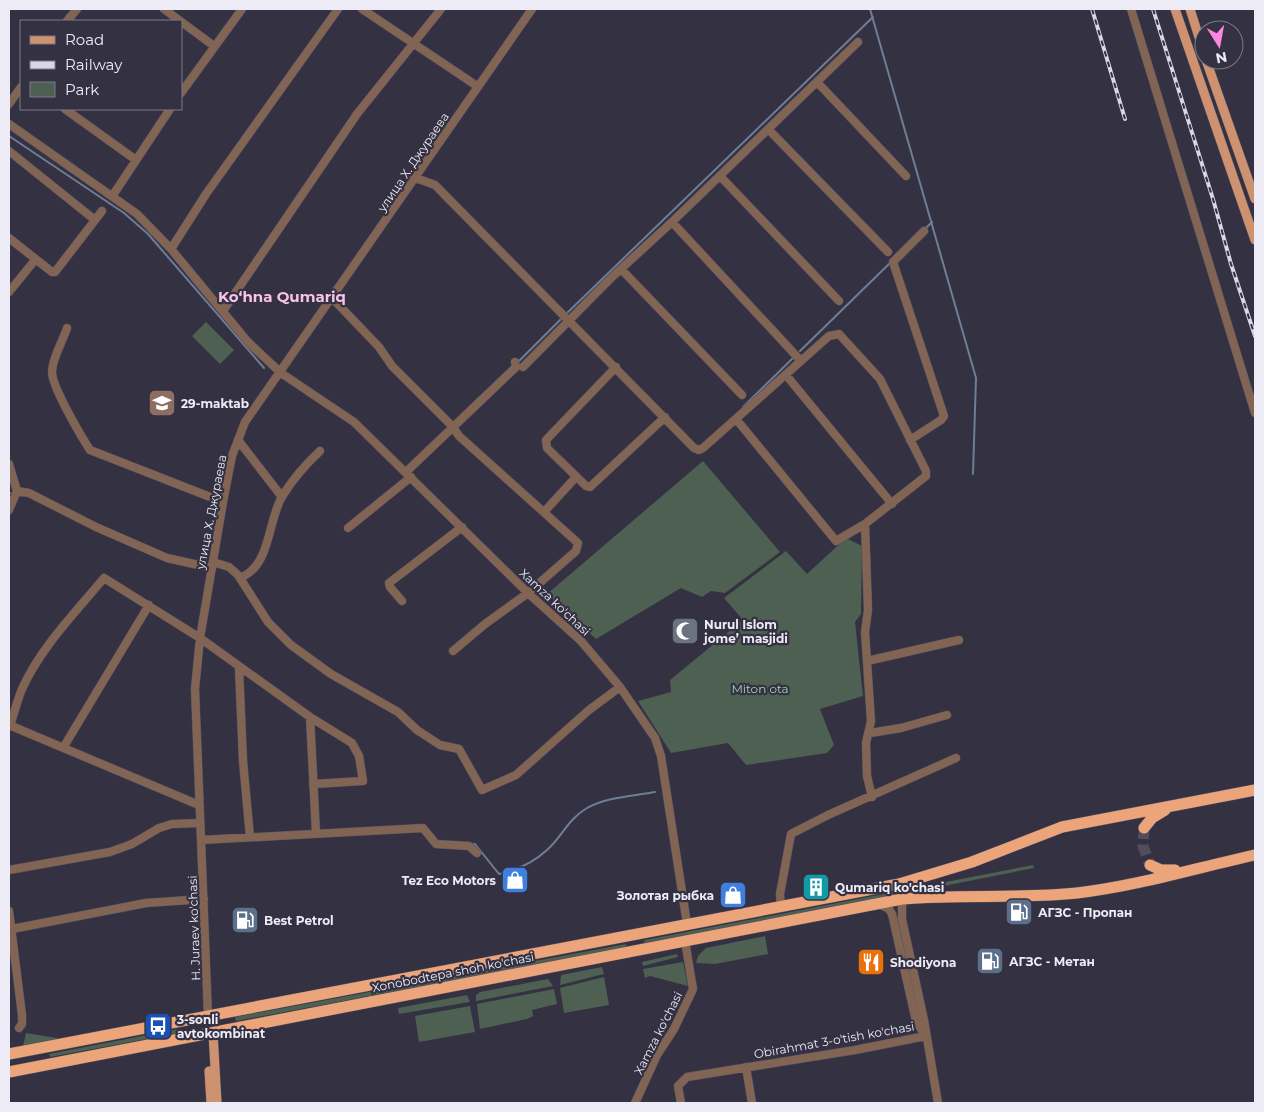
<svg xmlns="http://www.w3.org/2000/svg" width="1264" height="1112" viewBox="0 0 1264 1112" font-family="Montserrat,sans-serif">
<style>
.green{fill:#4d6051}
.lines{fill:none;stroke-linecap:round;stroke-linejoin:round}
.stream{stroke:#6d7e96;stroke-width:2}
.highway-tunnel{stroke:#504d5d;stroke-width:11;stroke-dasharray:11 5.5;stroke-linecap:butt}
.minor-casing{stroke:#514f5f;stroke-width:9}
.major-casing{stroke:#514f5f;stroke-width:10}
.highway-casing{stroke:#514f5f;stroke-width:12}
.minor{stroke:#816453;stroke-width:8}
.major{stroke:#ce9270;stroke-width:9}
.highway{stroke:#eca47b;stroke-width:11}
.rail-casing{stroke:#d9d7e3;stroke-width:4}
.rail{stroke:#343142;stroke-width:2;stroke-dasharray:5.5;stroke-linecap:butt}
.labels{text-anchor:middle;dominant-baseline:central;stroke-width:4.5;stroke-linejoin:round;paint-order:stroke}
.street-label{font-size:12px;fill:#ecebf6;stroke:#343142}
.poi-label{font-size:12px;font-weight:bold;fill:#ecebf6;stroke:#343142;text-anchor:start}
.park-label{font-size:12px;fill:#a5d4af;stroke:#343142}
.quarter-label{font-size:15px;font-weight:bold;fill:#f8c2ea;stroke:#343142}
</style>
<rect width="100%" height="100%" fill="#343142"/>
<path class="green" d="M206,322L234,350L220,364L192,336Z
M703,461L780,552L725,593L711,591L702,597L681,588L596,639L547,594Z
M846,538L862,546L861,614L855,622L863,696L820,709L834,745L827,753L746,765L728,743L671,753L638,701L671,692L670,680L743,620L724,598L786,551L807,574Z
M1033,865L1034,868L646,945L644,943L645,940Z
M765,936L768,954L715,964L696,963L698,956L706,948Z
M626,944L627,948L236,1021L235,1017Z
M677,954L678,957L643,966L642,962Z
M683,962L688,986L650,976L645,978L643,969Z
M602,967L604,974L560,985L561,975Z
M604,977L609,1005L564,1013L560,988Z
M548,979L553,986L476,1001V995L480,992Z
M554,989L557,1004L532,1010L533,1016L527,1019L480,1029L477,1004Z
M467,995L470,1002L399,1014L398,1008Z
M470,1006L475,1032L419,1042L415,1016Z
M178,1029L179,1033L50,1057L49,1054Z
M26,1033L57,1038V1040L23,1046Z"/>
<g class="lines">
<path class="stream" d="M870,9L976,378L973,474
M9,136L124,213L148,234L264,368
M925,229L932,222
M566,314L873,17
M800,351L891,262
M518,362L563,317
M743,407L793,358
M9,494L10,493
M472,844H475L499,874C517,870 534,862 547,850C562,837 567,820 587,808C606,797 633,796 655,792"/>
<path class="highway-tunnel" d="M1144,828L1143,846L1150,865"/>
<g class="minor-casing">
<path id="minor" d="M164,9L214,46
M362,9L477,86
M1131,9L1255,413
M67,21L77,9
M817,82L906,176
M181,93L242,9
M9,104L21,87
M65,109L136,160
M9,124L137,214L171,249L248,342L281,373L354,422L528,593L581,641L620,687L655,738L661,756L687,924
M768,129L888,252
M9,151L95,220
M720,176L839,301
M416,178L435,185L694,448L699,450L703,448L829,336L839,334L880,379L926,471V476L865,524L836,541L736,419
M113,195L170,109
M672,222L801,361
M9,238L52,272H55L102,211
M171,249L206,194L338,9
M621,269L742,395
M9,292L35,260
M333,299L379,347L392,366L453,427L459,436L578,543L576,551L528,593L485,624L453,651
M223,311L357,114L441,9
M67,328C63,341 52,358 52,372C52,387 81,436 90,450L223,502
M523,367L611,278L672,222L858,42
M616,367L546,440L547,448L586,486L590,487L665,417
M786,375L892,504
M238,440L282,497
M910,440L941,420L944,416L893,262L924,231
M9,464L17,491L9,510
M406,472L516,367L515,362
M17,491L29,493L96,527L167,558L212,568
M544,512L576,477
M865,524L868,610L865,632L871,721L866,743L867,776L872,797
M348,528L411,477
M213,562L229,567L238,575L268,622L291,645L331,674L398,712L417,730L440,745L459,749L482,790L516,775L589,710L620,687
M240,578C272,565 267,520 283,495C293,479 306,464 320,451
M402,601L390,587L389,583L462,527
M867,661L959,640
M239,668L243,761L250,837
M310,717L316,833
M9,725L199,805
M10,726C14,714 17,701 22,689C41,647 75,613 104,578L200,638L310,717L352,743L359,756L363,781L313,784
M870,733L901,728L947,715
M63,748L149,605
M201,840L423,828L436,844L469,846L477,853
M9,870L110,852L132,844L159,828L172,824L199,823
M902,899V919L924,1020L938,1103
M879,904L889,909L892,914L916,1021L925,1035
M781,907L780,894L791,834L828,815L956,758
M9,911L22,1015V1024L19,1028
M12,929L146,903L204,899
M208,1016L195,689L200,638L223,502L232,456L245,422L532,9
M746,1067L752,1103
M635,1103L657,1055L674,1029L693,989L685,941
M681,1103L678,1086L687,1077L855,1050L926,1036"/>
</g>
<g class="major-casing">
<path id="major" d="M1175,9L1255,240
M1190,9L1204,53
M1206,60L1255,199
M213,1033L217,1103
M209,1071L211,1103"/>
</g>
<g class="highway-casing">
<path id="highway" d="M1144,828L1152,818L1165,810
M1150,865L1161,870H1175
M9,1054L899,884L972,862L1062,827L1255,790
M9,1072L902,899C960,894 1019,899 1077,893C1137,886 1196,868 1255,855"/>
</g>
<use href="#minor" class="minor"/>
<use href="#major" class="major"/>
<use href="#highway" class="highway"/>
<g class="rail-casing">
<path id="rail" d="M1092,9L1125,119
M1153,9L1213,199L1231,264L1255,336"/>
</g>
<use href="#rail" class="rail"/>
</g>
<defs>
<g id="school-square" transform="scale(1.4375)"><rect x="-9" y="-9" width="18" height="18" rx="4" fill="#8d6e63" stroke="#343142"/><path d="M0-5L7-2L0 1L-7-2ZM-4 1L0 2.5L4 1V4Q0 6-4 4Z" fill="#fff"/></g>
<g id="mosque-square" transform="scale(1.4375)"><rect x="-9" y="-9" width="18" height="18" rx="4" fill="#6b7280" stroke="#343142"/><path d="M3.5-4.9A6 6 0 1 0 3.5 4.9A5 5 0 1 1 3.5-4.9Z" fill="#fff"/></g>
<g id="shop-square" transform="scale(1.4375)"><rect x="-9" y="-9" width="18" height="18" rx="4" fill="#3f7fe0" stroke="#343142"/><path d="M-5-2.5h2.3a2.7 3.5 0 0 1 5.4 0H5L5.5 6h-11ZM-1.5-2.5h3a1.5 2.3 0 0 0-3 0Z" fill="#fff"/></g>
<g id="building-square" transform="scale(1.4375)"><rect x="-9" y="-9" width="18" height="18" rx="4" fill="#0f9aa8" stroke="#343142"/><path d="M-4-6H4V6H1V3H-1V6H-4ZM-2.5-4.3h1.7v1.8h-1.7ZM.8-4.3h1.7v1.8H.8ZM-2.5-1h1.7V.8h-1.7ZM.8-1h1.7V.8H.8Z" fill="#fff"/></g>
<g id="fuel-square" transform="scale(1.4375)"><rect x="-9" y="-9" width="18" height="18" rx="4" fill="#5c6f8a" stroke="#343142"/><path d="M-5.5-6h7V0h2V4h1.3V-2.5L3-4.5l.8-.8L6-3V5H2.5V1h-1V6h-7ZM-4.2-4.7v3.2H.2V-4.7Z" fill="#fff"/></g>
<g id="restaurant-square" transform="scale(1.4375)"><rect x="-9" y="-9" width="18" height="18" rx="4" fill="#e8710a" stroke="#343142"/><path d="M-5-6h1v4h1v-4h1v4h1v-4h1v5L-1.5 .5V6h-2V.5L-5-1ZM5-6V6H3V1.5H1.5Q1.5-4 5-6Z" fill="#fff"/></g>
<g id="bus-square" transform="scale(1.4375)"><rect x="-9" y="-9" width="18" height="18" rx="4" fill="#1a4fb4" stroke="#343142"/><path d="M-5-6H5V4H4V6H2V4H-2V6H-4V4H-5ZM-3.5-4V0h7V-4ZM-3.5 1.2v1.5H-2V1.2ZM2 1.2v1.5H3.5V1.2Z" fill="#fff"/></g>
</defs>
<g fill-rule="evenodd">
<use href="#school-square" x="162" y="403"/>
<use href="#mosque-square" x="685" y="631"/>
<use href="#shop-square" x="515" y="880"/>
<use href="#building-square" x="816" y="887"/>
<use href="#shop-square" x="733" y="895"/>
<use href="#fuel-square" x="1019" y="912"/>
<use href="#fuel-square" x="245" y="920"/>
<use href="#fuel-square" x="990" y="961"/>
<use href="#restaurant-square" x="871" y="962"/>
<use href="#bus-square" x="158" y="1026"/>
</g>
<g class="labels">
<g class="street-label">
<text transform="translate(413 162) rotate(-56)">улица Х. Джураева</text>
<text transform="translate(211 512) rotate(-79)">улица Х. Джураева</text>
<text transform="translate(555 602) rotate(43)">Xamza ko'chasi</text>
<text transform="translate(194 928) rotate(-92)">H. Juraev ko'chasi</text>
<text transform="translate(453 972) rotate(-11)">Xonobodtepa shoh ko'chasi</text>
<text transform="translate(658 1033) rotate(-63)">Xamza ko'chasi</text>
<text transform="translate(834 1040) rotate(-10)">Obirahmat 3-o'tish ko'chasi</text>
</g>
<g class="poi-label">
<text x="181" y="403">29-maktab</text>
<text x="704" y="624">Nurul Islom<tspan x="704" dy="14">jome’ masjidi</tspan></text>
<text x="496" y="880" text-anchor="end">Tez Eco Motors</text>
<text x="835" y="887">Qumariq ko'chasi</text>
<text x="714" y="895" text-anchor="end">Золотая рыбка</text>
<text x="1038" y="912">АГЗС - Пропан</text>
<text x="264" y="920">Best Petrol</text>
<text x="1009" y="961">АГЗС - Метан</text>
<text x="890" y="962">Shodiyona</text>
<text x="177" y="1019">3-sonli<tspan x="177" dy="14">avtokombinat</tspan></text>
</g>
<g class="park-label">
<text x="760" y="688">Miton ota</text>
</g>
<g class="quarter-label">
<text x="282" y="296">Koʻhna Qumariq</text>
</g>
</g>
<rect width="1264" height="1112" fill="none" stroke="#ecebf6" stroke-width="20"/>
<rect x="20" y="20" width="162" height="90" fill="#343142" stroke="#7e7b8a"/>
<rect x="30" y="36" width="25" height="8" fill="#ce9270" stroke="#7e7b8a"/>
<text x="65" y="45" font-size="15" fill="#ecebf6">Road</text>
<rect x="30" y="61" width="25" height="8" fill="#d9d7e3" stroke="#7e7b8a"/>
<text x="65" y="70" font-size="15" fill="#ecebf6">Railway</text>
<rect x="30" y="82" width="25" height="15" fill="#4d6051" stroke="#7e7b8a"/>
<text x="65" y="95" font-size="15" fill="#ecebf6">Park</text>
<g transform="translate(1219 45) rotate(169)"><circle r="24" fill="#343142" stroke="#7e7b8a"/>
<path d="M0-4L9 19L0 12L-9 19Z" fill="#fd86e3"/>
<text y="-8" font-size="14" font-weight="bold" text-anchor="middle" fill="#ecebf6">N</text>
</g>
</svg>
